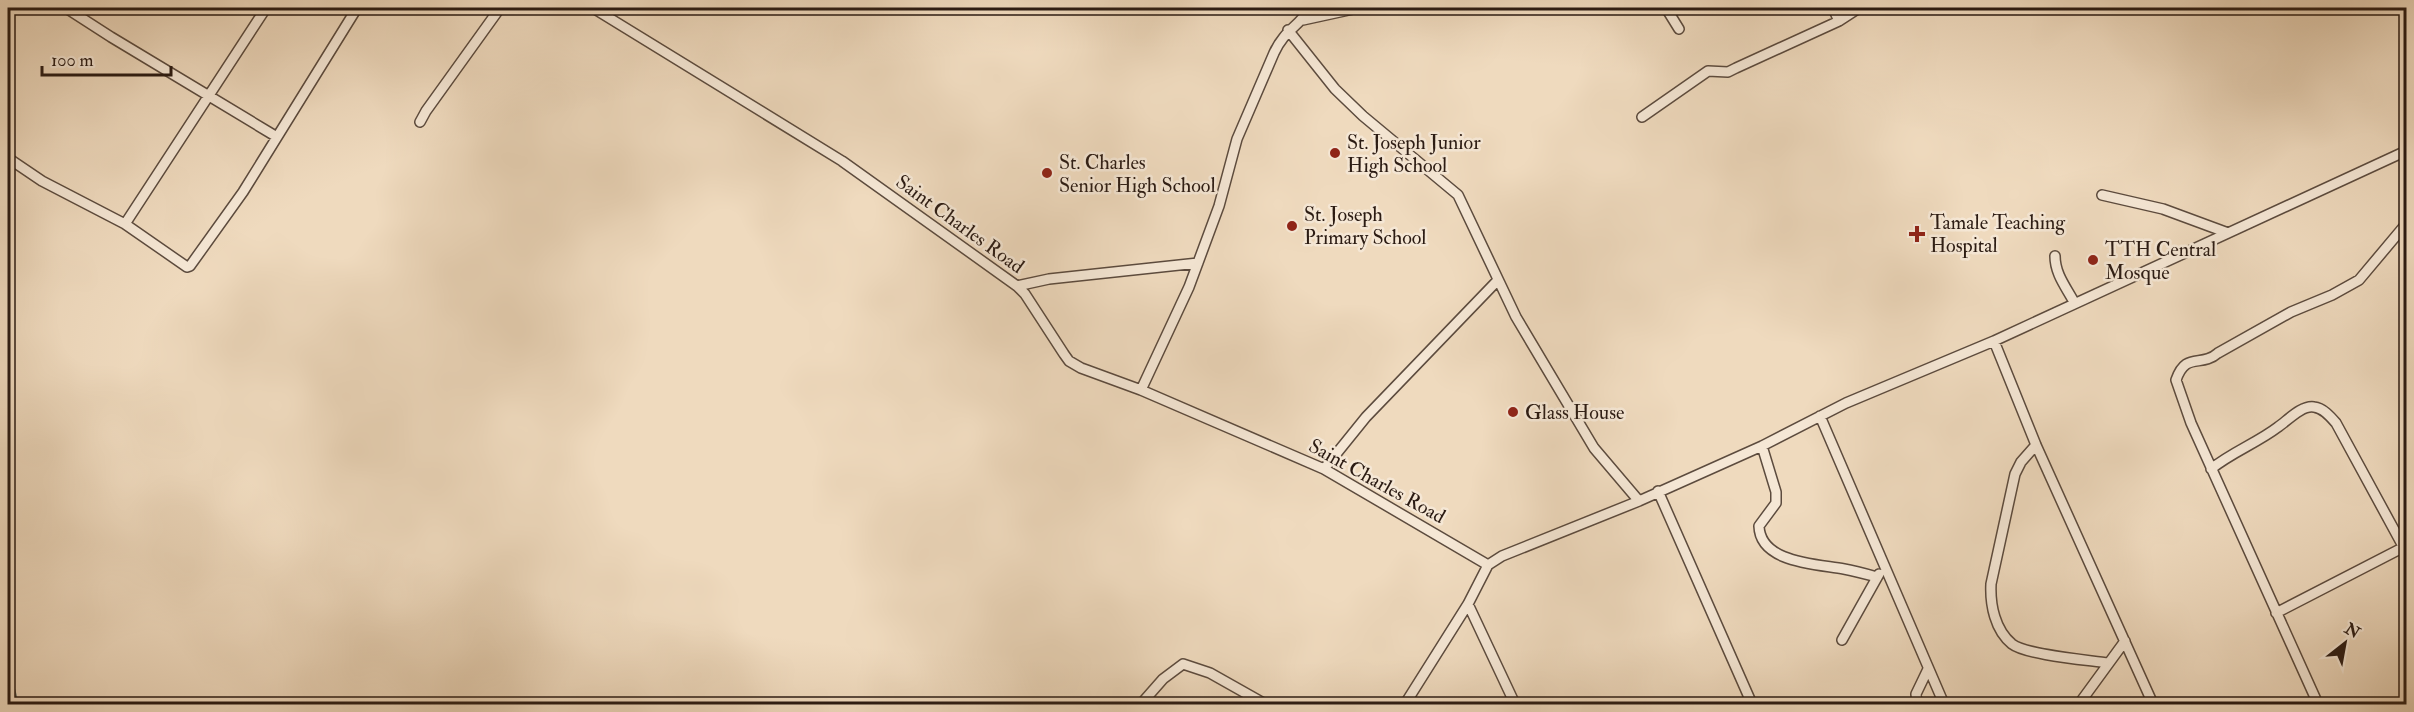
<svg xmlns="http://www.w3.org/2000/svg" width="2414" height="712" font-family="'IM FELL Double Pica',serif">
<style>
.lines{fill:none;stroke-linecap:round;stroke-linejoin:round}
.stream{stroke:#6e7b72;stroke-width:2}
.street-casing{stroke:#5c4b3e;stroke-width:12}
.street{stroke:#f5e7d5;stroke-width:9}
.poi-dot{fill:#8f2418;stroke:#f5e7d5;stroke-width:2}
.labels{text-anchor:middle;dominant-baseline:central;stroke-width:5;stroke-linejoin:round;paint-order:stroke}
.poi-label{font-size:20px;fill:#2b1b13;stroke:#f5e7d5;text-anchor:start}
.street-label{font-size:20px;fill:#2b1b13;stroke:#f5e7d5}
</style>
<rect width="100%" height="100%" fill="#efdabe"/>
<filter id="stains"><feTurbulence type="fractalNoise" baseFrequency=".00333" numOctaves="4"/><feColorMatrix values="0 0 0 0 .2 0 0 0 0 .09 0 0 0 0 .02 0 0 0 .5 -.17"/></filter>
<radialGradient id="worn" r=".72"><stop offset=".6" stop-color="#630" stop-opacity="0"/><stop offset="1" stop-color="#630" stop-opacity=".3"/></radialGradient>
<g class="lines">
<!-- stream -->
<path class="stream" d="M8,169L12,172L8,187
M8,665L18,704"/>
<defs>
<path id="street" d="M66,8L111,37L277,137
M593,8L842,161L1017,286L1025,294L1064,354L1069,361L1081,368L1141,390L1324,469L1488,565
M1666,8L1679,29
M1833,8L1839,21
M1303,20L1358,8
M1288,30L1335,89L1363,116L1458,195L1516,317L1594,448L1639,501
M1642,117L1708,71L1728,72L1736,68L1839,21L1859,8
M420,122L426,111L500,8
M8,158L42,181L125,224L187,267L190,266L243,192L357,8
M2102,195L2163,209L2228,233
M125,224L266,8
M2055,256C2055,274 2066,287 2074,302
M1017,286L1049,279L1198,263
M1994,341L2036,445L2153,704
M1141,390L1189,287L1219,206L1237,139L1274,53C1285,29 1299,27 1310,8
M1820,416L1944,704
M2036,445L2021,462L2015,474L1991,584C1990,605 1995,630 2012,644C2026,655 2088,660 2108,663
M1762,446L1776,492V503L1759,526C1760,563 1817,564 1844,569C1855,571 1866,574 1877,577
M1324,469L1366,417L1498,280
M2211,469C2232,452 2257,443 2278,427C2288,420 2302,405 2314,407C2323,408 2330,416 2336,423L2404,548
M1658,491L1752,704
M1468,604L1515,704
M2276,613L2406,546
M1842,640L1879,574
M1100,703L1110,704
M1141,704L1163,679L1183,664L1210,673L1265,704
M1405,704L1468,604L1488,565L1502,556L1639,501L1762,446L1846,403L1994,341L2406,151
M1917,704L1916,694L1928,669
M2079,704L2125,641
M2318,704L2191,423L2176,380C2186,351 2201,368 2218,353L2291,312L2332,295L2359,280L2406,224"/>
</defs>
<!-- street casing -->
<use href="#street" class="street-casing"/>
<!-- street -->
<use href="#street" class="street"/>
</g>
<!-- markers -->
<g class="poi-dot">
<circle cx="1335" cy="153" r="6"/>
<circle cx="1047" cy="173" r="6"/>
<circle cx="1292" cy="226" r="6"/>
<path d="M1914 225h6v6h6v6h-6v6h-6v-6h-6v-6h6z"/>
<circle cx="2093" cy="260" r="6"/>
<circle cx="1513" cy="412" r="6"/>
</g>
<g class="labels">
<!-- poi labels -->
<g class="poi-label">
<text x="1347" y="142">St. Joseph Junior<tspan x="1347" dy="23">High School</tspan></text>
<text x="1059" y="162">St. Charles<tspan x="1059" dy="23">Senior High School</tspan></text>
<text x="1304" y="214">St. Joseph<tspan x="1304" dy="23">Primary School</tspan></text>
<text x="1930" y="222">Tamale Teaching<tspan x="1930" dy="23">Hospital</tspan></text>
<text x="2105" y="249">TTH Central<tspan x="2105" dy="23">Mosque</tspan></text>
<text x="1525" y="412">Glass House</text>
</g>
<!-- street labels -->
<g class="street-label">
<text transform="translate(960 224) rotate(36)">Saint Charles Road</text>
<text transform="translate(1377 481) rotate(29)">Saint Charles Road</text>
</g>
</g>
<!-- margin -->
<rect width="2414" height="712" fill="none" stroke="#efdabe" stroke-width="30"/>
<rect x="9" y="9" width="2396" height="694" fill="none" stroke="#2b1b13" stroke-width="3"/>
<rect x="15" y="15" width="2384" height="682" fill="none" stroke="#2b1b13" stroke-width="1.5"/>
<!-- north arrow -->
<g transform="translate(2345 643) rotate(31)" stroke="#f5e7d5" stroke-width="4.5" paint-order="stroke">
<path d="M0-4.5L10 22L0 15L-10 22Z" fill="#2b1b13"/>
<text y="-9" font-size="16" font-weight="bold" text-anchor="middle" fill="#2b1b13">N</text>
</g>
<!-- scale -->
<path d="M42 66v9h129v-9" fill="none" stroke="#2b1b13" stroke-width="3"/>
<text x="51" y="66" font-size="18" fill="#2b1b13" stroke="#f5e7d5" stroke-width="4.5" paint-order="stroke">100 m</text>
<rect width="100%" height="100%" filter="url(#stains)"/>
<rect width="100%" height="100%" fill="url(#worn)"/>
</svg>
